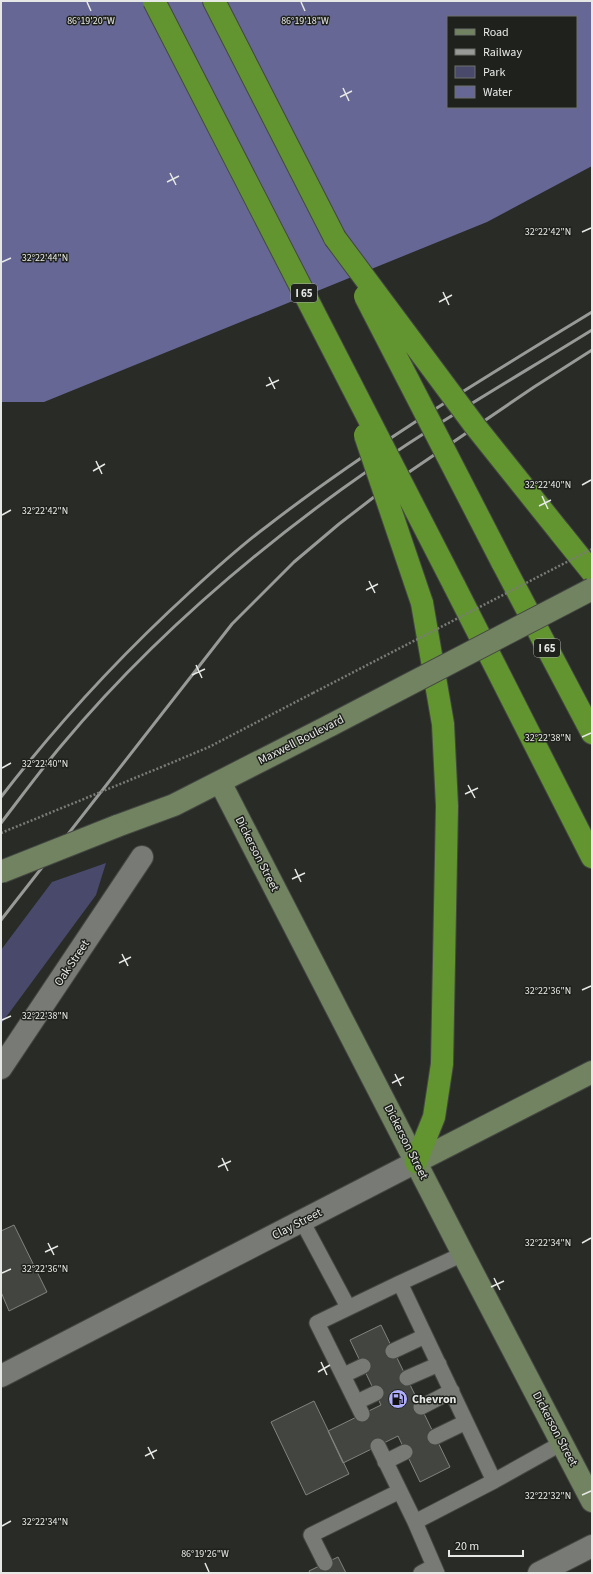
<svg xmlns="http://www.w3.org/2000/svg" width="593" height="1574" font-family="'Source Sans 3',sans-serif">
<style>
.green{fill:#49496c}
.water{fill:#666794;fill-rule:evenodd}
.building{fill:#424540;stroke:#81847e}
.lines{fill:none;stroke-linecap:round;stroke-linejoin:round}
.service-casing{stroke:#444742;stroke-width:17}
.minor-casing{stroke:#444742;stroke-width:24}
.secondary-casing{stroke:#444742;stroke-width:24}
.motorway-casing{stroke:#444742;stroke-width:24}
.path{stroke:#797b77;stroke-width:2.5;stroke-dasharray:2 2;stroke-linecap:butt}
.service{stroke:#787b75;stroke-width:15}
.minor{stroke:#787b75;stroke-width:22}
.secondary{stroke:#718360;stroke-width:22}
.motorway{stroke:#62952f;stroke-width:22}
.rail{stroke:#979a96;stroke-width:3}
.secondary-bridge-casing{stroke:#444742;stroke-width:24;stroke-linecap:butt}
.motorway-bridge-casing{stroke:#444742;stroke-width:24;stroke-linecap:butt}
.path-bridge{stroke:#797b77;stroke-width:2.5;stroke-dasharray:2 2;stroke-linecap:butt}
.secondary-bridge{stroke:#718360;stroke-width:22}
.motorway-bridge{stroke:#62952f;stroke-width:22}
.ticks{fill:none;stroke:#e6e8e5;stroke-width:1.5}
.labels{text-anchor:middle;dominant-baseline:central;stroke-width:3;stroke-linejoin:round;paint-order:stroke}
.shield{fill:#1e211c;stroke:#aaaca9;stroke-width:1}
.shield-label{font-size:11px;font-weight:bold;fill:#e6e8e5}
.street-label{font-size:12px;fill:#e6e8e5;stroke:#1e211c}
.poi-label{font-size:12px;font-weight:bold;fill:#e6e8e5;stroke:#1e211c;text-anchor:start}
.ticks-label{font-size:10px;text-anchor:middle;fill:#e6e8e5;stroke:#1e211c;stroke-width:3;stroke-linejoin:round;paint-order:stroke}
</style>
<rect width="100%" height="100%" fill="#282b26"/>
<!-- green -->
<path class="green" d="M106,863L96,895L1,1024V950L52,882Z"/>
<!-- water -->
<path class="water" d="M1,1H592V166L487,222L44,402H1ZM448,17H576V107H448Z"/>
<!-- building -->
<path class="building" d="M14,1225L47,1292L9,1311L1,1292V1231Z
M381,1325L450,1467L420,1482L398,1436L343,1463L328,1431L381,1405L350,1340Z
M314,1401L349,1474L306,1495L271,1422Z
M338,1557L346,1573H310L309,1571Z"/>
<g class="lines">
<defs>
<path id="service" d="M302,1221L348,1307
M400,1283L463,1254
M393,1351L425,1336
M344,1375L363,1366
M407,1378L439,1364
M357,1402L376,1393
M421,1407L452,1391
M362,1414L317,1323L400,1283L494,1481L562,1443
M435,1437L466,1422
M378,1446L415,1522L437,1573
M385,1462L405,1452
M415,1522L494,1481
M325,1563L311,1535L400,1491
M421,1573L434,1566"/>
<path id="minor" d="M1,1068L142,857
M1,1376L416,1162
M539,1573L592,1546"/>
<path id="secondary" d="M220,782L463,1254L592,1501
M117,826L174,805L331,725
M416,1162L592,1072"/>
<path id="motorway" d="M214,1L335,238
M559,531L592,572
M502,562L592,733
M454,585L592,857
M416,1162L434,1117L442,1064L447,806L443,724L422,603"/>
</defs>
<!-- service casing -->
<use href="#service" class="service-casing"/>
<!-- minor casing -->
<use href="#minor" class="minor-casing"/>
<!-- secondary casing -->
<use href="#secondary" class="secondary-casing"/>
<!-- motorway casing -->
<use href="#motorway" class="motorway-casing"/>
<!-- path -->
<path class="path" d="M164,766L209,747L313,693"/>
<!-- service -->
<use href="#service" class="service"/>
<!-- minor -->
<use href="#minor" class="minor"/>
<!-- secondary -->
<use href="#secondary" class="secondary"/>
<!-- motorway -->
<use href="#motorway" class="motorway"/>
<!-- rail -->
<path class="rail" d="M1,797C58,723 121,655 190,592C214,570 239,547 266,527C369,447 481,380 592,312
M1,823C21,797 40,771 61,746C142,649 240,563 342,489C422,431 508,382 592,330
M1,920L232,624L294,562L339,524L387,487L534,387L592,350"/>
<defs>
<path id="secondary-bridge" d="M331,725L592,589
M1,872L117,826"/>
<path id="motorway-bridge" d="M154,1L454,585
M335,238L475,426L559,531
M365,296L502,562
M365,435L422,603"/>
</defs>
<!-- secondary-bridge casing -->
<use href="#secondary-bridge" class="secondary-bridge-casing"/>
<!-- motorway-bridge casing -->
<use href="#motorway-bridge" class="motorway-bridge-casing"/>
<!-- path-bridge -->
<path class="path-bridge" d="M313,693L592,549
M1,833L164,766"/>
<!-- secondary-bridge -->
<use href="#secondary-bridge" class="secondary-bridge"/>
<!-- motorway-bridge -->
<use href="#motorway-bridge" class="motorway-bridge"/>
</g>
<!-- ticks -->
<path class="ticks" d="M87,2L91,11M301,2L305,11M343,88L349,101M340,97L352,91M170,173L176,185M167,182L179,176M582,232L591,228M2,262L11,258M443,292L449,305M439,302L452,295M269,377L275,389M266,386L279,380M96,461L102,474M93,471L105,464M582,485L591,480M542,496L548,509M539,506L551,500M2,515L11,510M369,581L375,593M366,590L378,584M196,665L202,678M192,675L205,669M582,737L591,733M2,768L11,763M468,785L475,798M465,794L478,788M295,869L301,882M292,879L305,873M122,954L128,966M119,963L131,957M582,990L591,986M2,1020L11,1016M395,1074L401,1086M392,1083L404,1077M222,1158L228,1171M218,1167L231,1161M48,1243L54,1255M582,1243L591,1238M45,1252L58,1246M2,1273L11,1269M494,1278L500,1290M491,1287L504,1281M321,1362L327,1375M318,1372L330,1365M148,1447L154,1459M145,1456L157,1450M582,1495L591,1491M2,1526L11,1521M205,1563L209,1572"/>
<!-- icons -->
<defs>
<symbol id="fuel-disc" viewBox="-11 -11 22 22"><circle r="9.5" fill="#aeaefb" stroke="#1e211c"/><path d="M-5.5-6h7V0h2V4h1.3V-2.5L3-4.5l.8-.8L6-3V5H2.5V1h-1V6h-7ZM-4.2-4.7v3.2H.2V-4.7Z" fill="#111"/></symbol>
</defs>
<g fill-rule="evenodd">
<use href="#fuel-disc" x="387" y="1388" width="22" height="22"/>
</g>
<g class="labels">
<!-- shield labels -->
<g class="shield">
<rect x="291" y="284" width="26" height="18" rx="3"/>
<rect x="534" y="639" width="26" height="18" rx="3"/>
</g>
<g class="shield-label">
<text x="304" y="293">I 65</text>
<text x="547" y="648">I 65</text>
</g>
<!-- street labels -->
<g class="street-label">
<text transform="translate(301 740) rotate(-27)">Maxwell Boulevard</text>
<text transform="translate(257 854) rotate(63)">Dickerson Street</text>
<text transform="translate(72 963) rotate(-56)">Oak Street</text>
<text transform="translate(406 1142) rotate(63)">Dickerson Street</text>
<text transform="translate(297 1224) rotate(-27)">Clay Street</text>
<text transform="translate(555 1429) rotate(62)">Dickerson Street</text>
</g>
<!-- poi labels -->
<g class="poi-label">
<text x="412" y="1399">Chevron</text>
</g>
</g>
<g class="ticks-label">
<text x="91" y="24">86°19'20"W</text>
<text x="305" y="24">86°19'18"W</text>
<text x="548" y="235">32°22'42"N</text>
<text x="45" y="261">32°22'44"N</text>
<text x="548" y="488">32°22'40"N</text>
<text x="45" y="514">32°22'42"N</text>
<text x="548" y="741">32°22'38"N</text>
<text x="45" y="767">32°22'40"N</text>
<text x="548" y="994">32°22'36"N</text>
<text x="45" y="1019">32°22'38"N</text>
<text x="548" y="1246">32°22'34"N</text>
<text x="45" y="1272">32°22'36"N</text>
<text x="548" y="1499">32°22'32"N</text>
<text x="45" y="1525">32°22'34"N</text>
<text x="205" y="1557">86°19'26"W</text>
</g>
<!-- border -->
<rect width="593" height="1574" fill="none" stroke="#e6e8e5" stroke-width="4"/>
<!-- legend -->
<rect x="447" y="16" width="130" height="92" fill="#1e211c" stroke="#6e716c"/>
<rect x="455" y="29" width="20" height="6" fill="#718360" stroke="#6e716c"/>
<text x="483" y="36" font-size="12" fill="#e6e8e5">Road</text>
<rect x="455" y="49" width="20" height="6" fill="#979a96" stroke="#6e716c"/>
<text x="483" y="56" font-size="12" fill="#e6e8e5">Railway</text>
<rect x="455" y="66" width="20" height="12" fill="#49496c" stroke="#6e716c"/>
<text x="483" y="76" font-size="12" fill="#e6e8e5">Park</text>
<rect x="455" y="86" width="20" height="12" fill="#666794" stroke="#6e716c"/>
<text x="483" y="96" font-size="12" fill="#e6e8e5">Water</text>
<!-- scale -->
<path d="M449 1550v6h74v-6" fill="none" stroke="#e6e8e5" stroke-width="2"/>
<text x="455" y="1550" font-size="12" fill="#e6e8e5" stroke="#1e211c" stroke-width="3" paint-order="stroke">20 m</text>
</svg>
